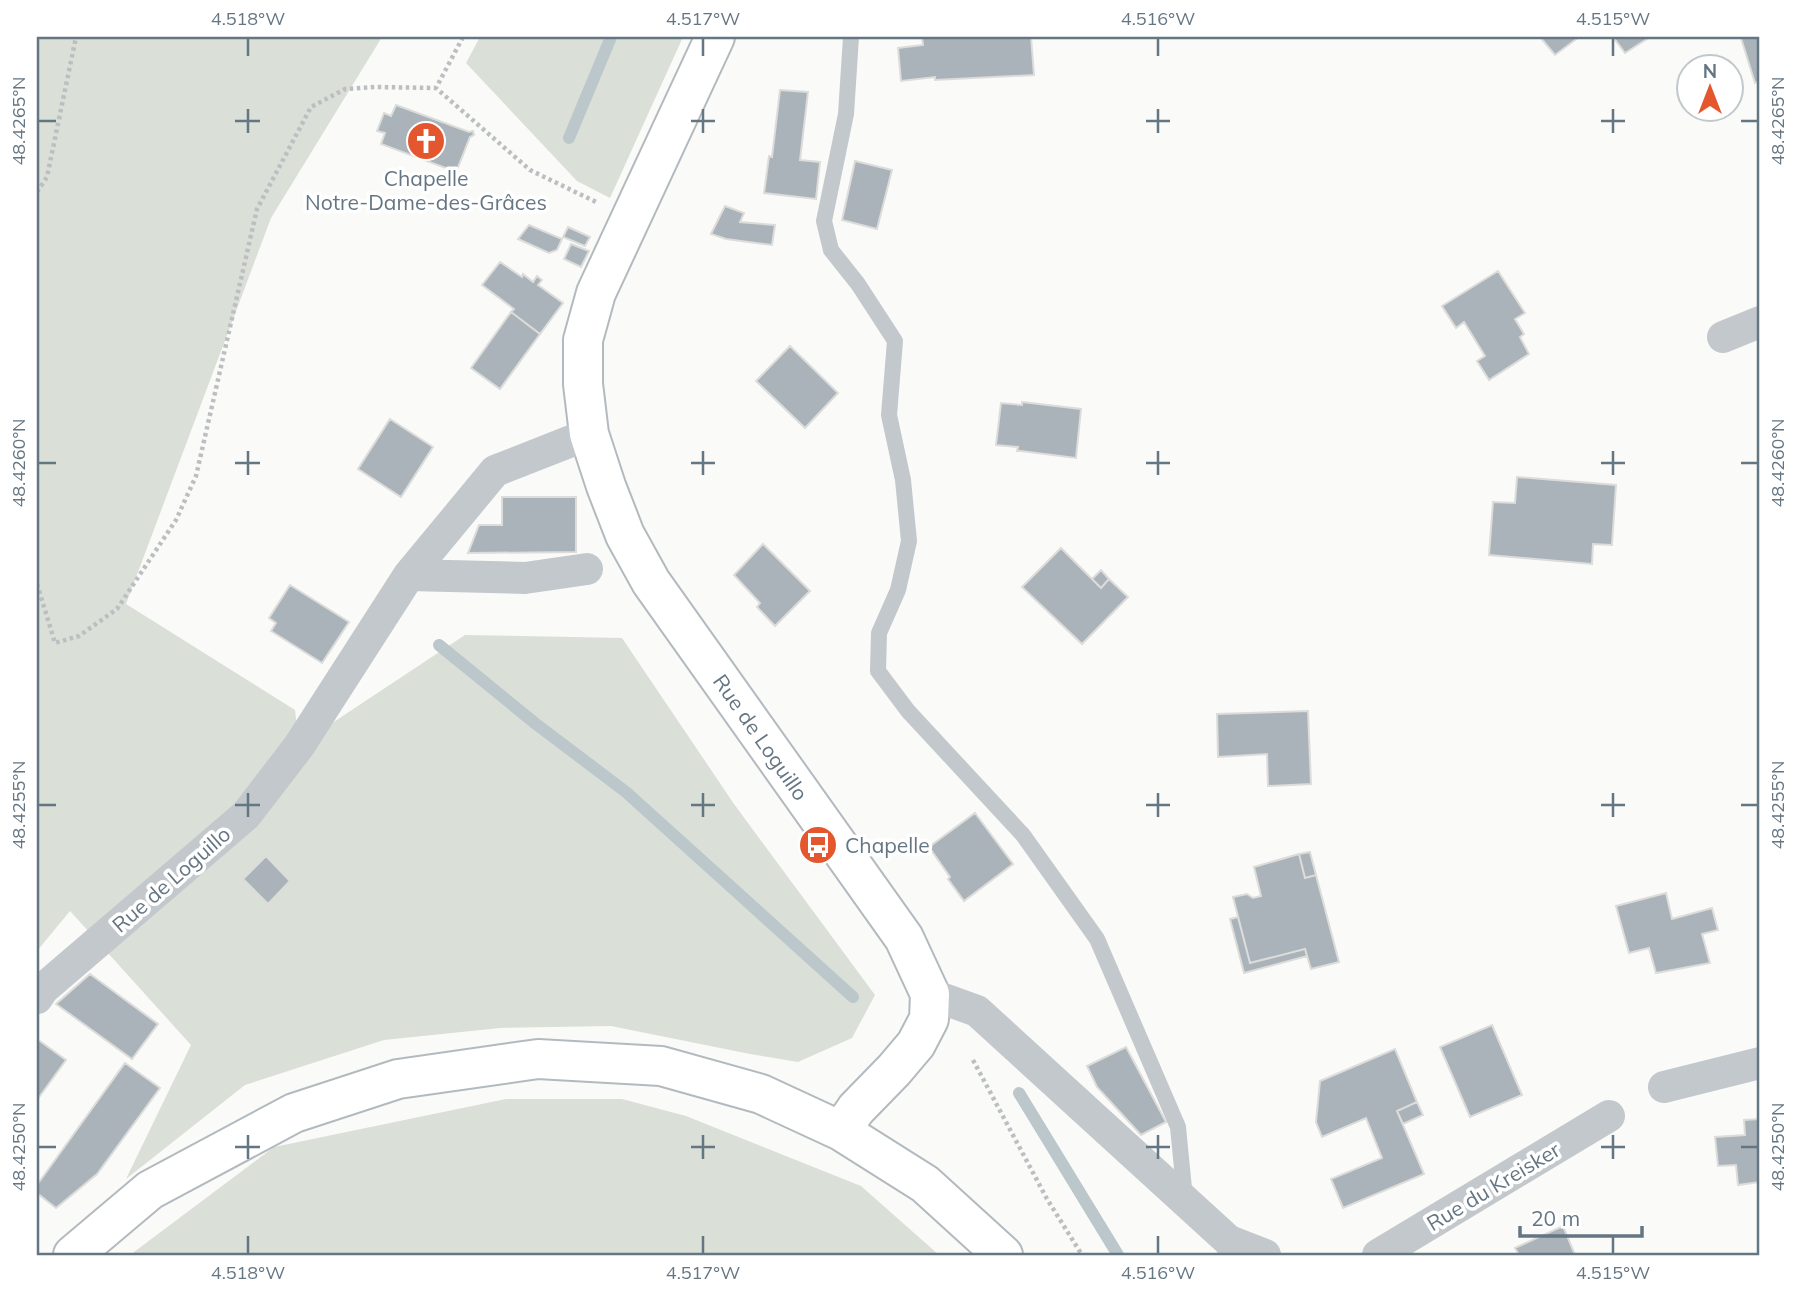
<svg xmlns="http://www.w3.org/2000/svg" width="1797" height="1292" font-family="Mulish,sans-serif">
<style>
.green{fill:#dadfd7}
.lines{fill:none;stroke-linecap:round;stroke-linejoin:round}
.stream{stroke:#bbc7cb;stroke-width:12}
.building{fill:#aab3b9;stroke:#dcdcda;stroke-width:2}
.secondary-casing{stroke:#b3babf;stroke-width:42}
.path{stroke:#bbbfc2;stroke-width:4.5;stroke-dasharray:3.5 3.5;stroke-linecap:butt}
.lane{stroke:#c3c8cc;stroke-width:16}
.street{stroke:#c3c8cc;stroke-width:32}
.secondary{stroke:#fff;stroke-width:38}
.ticks{fill:none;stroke:#657683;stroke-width:2.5}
.labels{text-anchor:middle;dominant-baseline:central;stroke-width:7;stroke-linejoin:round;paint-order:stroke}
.poi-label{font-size:21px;fill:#657683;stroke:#fff}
.street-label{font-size:21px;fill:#657683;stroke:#fff}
.neatline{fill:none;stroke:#657683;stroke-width:2.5}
.ticks-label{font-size:18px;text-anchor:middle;fill:#657683}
</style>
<rect width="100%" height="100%" fill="#fafaf8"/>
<!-- green -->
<path class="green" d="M37,37H382L271,218L126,604L295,710L299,745L465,635L622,638L734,804L875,995L852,1038L798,1062L750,1054L611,1026L500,1028L384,1040L245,1085L126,1179L191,1045L70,911L37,951Z
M480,37H683L610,198L577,181L466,63Z
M506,1099H622L686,1116L861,1186L939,1255H130L274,1147Z"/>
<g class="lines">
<!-- stream -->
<path class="stream" d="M569,138L611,37
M439,645L536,724L626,792L853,997
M1019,1093L1118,1255"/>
</g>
<!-- building -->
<path class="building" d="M961,37H1031L1034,75L935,80V77L901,81L898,48L923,45L922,38Z
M1540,37H1579L1555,55Z
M1615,37H1650L1625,53L1614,38Z
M1746,37H1760V81L1755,83L1741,38Z
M780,90L808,92L800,160L820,162L816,199L764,193L769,156L772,157Z
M396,105L469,132L473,131L474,135L470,137L457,170L459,173L456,174L454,171L381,144L385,133L377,131L384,113L391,116Z
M855,161L892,170L877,229L842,220Z
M725,206L744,213L740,222L775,225L772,245L726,239L711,234Z
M529,225L562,239L557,250L549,253L518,239Z
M568,227L590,237L585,246L563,237Z
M571,244L589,251L581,267L564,259Z
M500,262L522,277L523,274L533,282L537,276L542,280L538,285L563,303L540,334L511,312L514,309L482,285Z
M1498,271L1525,313L1515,319L1524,334L1520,337L1529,354L1489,380L1477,361L1485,356L1464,322L1456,328L1442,306Z
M511,312L540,334L500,389L471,368Z
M790,346L838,393L805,428L756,381Z
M1022,402L1081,409L1076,458L1021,451H1017L1018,447L996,445L1001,403L1022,405Z
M390,419L433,447L401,497L358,469Z
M1517,477L1616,485L1612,545L1593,544L1592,564L1489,555L1493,502L1515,503Z
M502,497H576V552L468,553L479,525H502Z
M763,544L810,591L775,626L757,607L760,603L734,575Z
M1061,548L1101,588L1109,579L1128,597L1082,644L1022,587Z
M1101,570L1109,579L1101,588L1092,579Z
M290,585L349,622L322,663L271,631L276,623L269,618Z
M1308,711L1311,784L1268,786L1267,754L1218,757L1217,714Z
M975,813L1013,864L964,901L948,879L950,877L929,847Z
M1310,852L1316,875L1305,878L1299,854Z
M1299,854L1305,878L1316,875L1339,962L1311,969L1305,949L1250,963L1233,897L1247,894L1253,898L1261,896L1254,867Z
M266,856L290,881L268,904L243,879Z
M1666,893L1672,919L1712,908L1718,930L1702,934L1710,963L1656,973L1649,948L1629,953L1616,906Z
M1238,917L1250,963L1305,949L1307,956L1244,973L1230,919Z
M90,974L158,1024L132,1059L56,1004Z
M1492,1025L1522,1095L1470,1117L1440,1047Z
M37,1039L66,1060L37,1100Z
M1126,1047L1166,1122L1141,1135L1097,1087L1087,1066Z
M1395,1049L1417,1102L1397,1111L1424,1174L1343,1208L1331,1179L1382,1158L1366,1118L1322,1137L1316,1122L1320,1081Z
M125,1063L160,1088L97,1174L56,1208L37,1193V1185Z
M1417,1102L1423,1115L1403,1124L1397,1111Z
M1760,1119V1182L1738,1185L1736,1165L1718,1166L1715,1137L1745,1135L1744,1120Z
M1563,1226L1575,1255H1519L1515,1248Z"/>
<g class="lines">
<defs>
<path id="secondary" d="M715,37L596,293L583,340V384L589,434L606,486L625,535L651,582L904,938L930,994L929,1019L916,1044L894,1070L856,1109L841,1131
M73,1255L150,1190L294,1113L398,1079L538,1059L661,1066L761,1094L841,1131L925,1184L1003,1255"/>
</defs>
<!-- secondary casing -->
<use href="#secondary" class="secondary-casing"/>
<!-- path -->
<path class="path" d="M463,37L436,88L530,170L596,202
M37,192L47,177L76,37
M37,584L55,643L79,636L117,609L176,520L196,476L257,209L311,107L345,89L376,87L436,88
M973,1060L1047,1199L1082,1255"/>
<!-- lane -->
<path class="lane" d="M851,37L846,114L824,221L831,250L858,284L895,341L889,415L903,480L909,541L898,590L879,633L878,671L908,711L1023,835L1097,939L1178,1127L1185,1199"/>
<!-- street -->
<path class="street" d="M1723,337L1760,322
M409,575L525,578L587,569
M930,994L977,1011L1229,1241L1238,1255
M37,998L43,989L246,815L299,746L409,575L495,471L589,434
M1664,1087L1760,1063
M1229,1241L1265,1255
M1378,1255L1609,1116"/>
<!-- secondary -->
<use href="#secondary" class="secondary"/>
</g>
<!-- ticks -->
<path class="ticks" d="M248,38V56M703,38V56M1158,38V56M1613,38V56M248,109V133M703,109V133M1158,109V133M1613,109V133M38,121H56M235,121H260M691,121H715M1146,121H1170M1601,121H1625M1741,121H1758M248,451V475M703,451V475M1158,451V475M1613,451V475M38,463H56M235,463H260M691,463H715M1146,463H1170M1601,463H1625M1741,463H1758M248,793V817M703,793V817M1158,793V817M1613,793V817M38,805H56M235,805H260M691,805H715M1146,805H1170M1601,805H1625M1741,805H1758M248,1135V1159M703,1135V1159M1158,1135V1159M1613,1135V1159M38,1147H56M235,1147H260M691,1147H715M1146,1147H1170M1601,1147H1625M1741,1147H1758M248,1236V1254M703,1236V1254M1158,1236V1254M1613,1236V1254"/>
<!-- icons -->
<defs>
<symbol id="church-disc" viewBox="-11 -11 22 22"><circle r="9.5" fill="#e4572e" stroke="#fff"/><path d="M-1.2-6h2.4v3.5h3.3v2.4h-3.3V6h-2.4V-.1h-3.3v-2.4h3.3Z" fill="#fff"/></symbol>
<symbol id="bus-disc" viewBox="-11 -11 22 22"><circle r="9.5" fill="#e4572e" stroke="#fff"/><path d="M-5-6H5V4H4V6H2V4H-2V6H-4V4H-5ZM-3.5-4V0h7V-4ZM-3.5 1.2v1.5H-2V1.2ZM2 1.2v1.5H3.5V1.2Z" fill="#fff"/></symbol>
</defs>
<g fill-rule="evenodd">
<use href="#church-disc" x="404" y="119" width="44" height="44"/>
<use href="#bus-disc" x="796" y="823" width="44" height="44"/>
</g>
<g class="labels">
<!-- poi labels -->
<g class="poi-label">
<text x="426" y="178">Chapelle<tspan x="426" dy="24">Notre-Dame-des-Grâces</tspan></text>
<text x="845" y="845" text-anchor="start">Chapelle</text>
</g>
<!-- street labels -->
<g class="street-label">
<text transform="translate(761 737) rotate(55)">Rue de Loguillo</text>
<text transform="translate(171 879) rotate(-41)">Rue de Loguillo</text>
<text transform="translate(1493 1186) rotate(-31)">Rue du Kreisker</text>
</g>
</g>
<!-- border -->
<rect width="1797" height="1292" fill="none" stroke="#ffffff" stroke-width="77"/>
<!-- north arrow -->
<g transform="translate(1710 88)"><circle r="33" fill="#ffffff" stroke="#c1c8cd" stroke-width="2"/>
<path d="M0-5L12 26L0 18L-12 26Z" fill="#e4572e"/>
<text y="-10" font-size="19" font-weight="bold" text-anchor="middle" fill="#657683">N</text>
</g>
<!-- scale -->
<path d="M1520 1226v10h122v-10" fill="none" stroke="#657683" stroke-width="3.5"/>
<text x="1531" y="1226" font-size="21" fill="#657683" stroke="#ffffff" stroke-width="5" paint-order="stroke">20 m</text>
<rect x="38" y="38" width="1720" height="1216" class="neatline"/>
<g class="ticks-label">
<text x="248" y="25">4.518°W</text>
<text x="703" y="25">4.517°W</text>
<text x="1158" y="25">4.516°W</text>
<text x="1613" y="25">4.515°W</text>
<text transform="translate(19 121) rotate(-90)" y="6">48.4265°N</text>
<text transform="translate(1778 121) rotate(-90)" y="6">48.4265°N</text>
<text transform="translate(19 463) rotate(-90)" y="6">48.4260°N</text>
<text transform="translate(1778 463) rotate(-90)" y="6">48.4260°N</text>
<text transform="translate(19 805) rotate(-90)" y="6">48.4255°N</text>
<text transform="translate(1778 805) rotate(-90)" y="6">48.4255°N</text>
<text transform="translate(19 1147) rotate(-90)" y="6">48.4250°N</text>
<text transform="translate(1778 1147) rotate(-90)" y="6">48.4250°N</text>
<text x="248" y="1279">4.518°W</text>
<text x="703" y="1279">4.517°W</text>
<text x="1158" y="1279">4.516°W</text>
<text x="1613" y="1279">4.515°W</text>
</g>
</svg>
